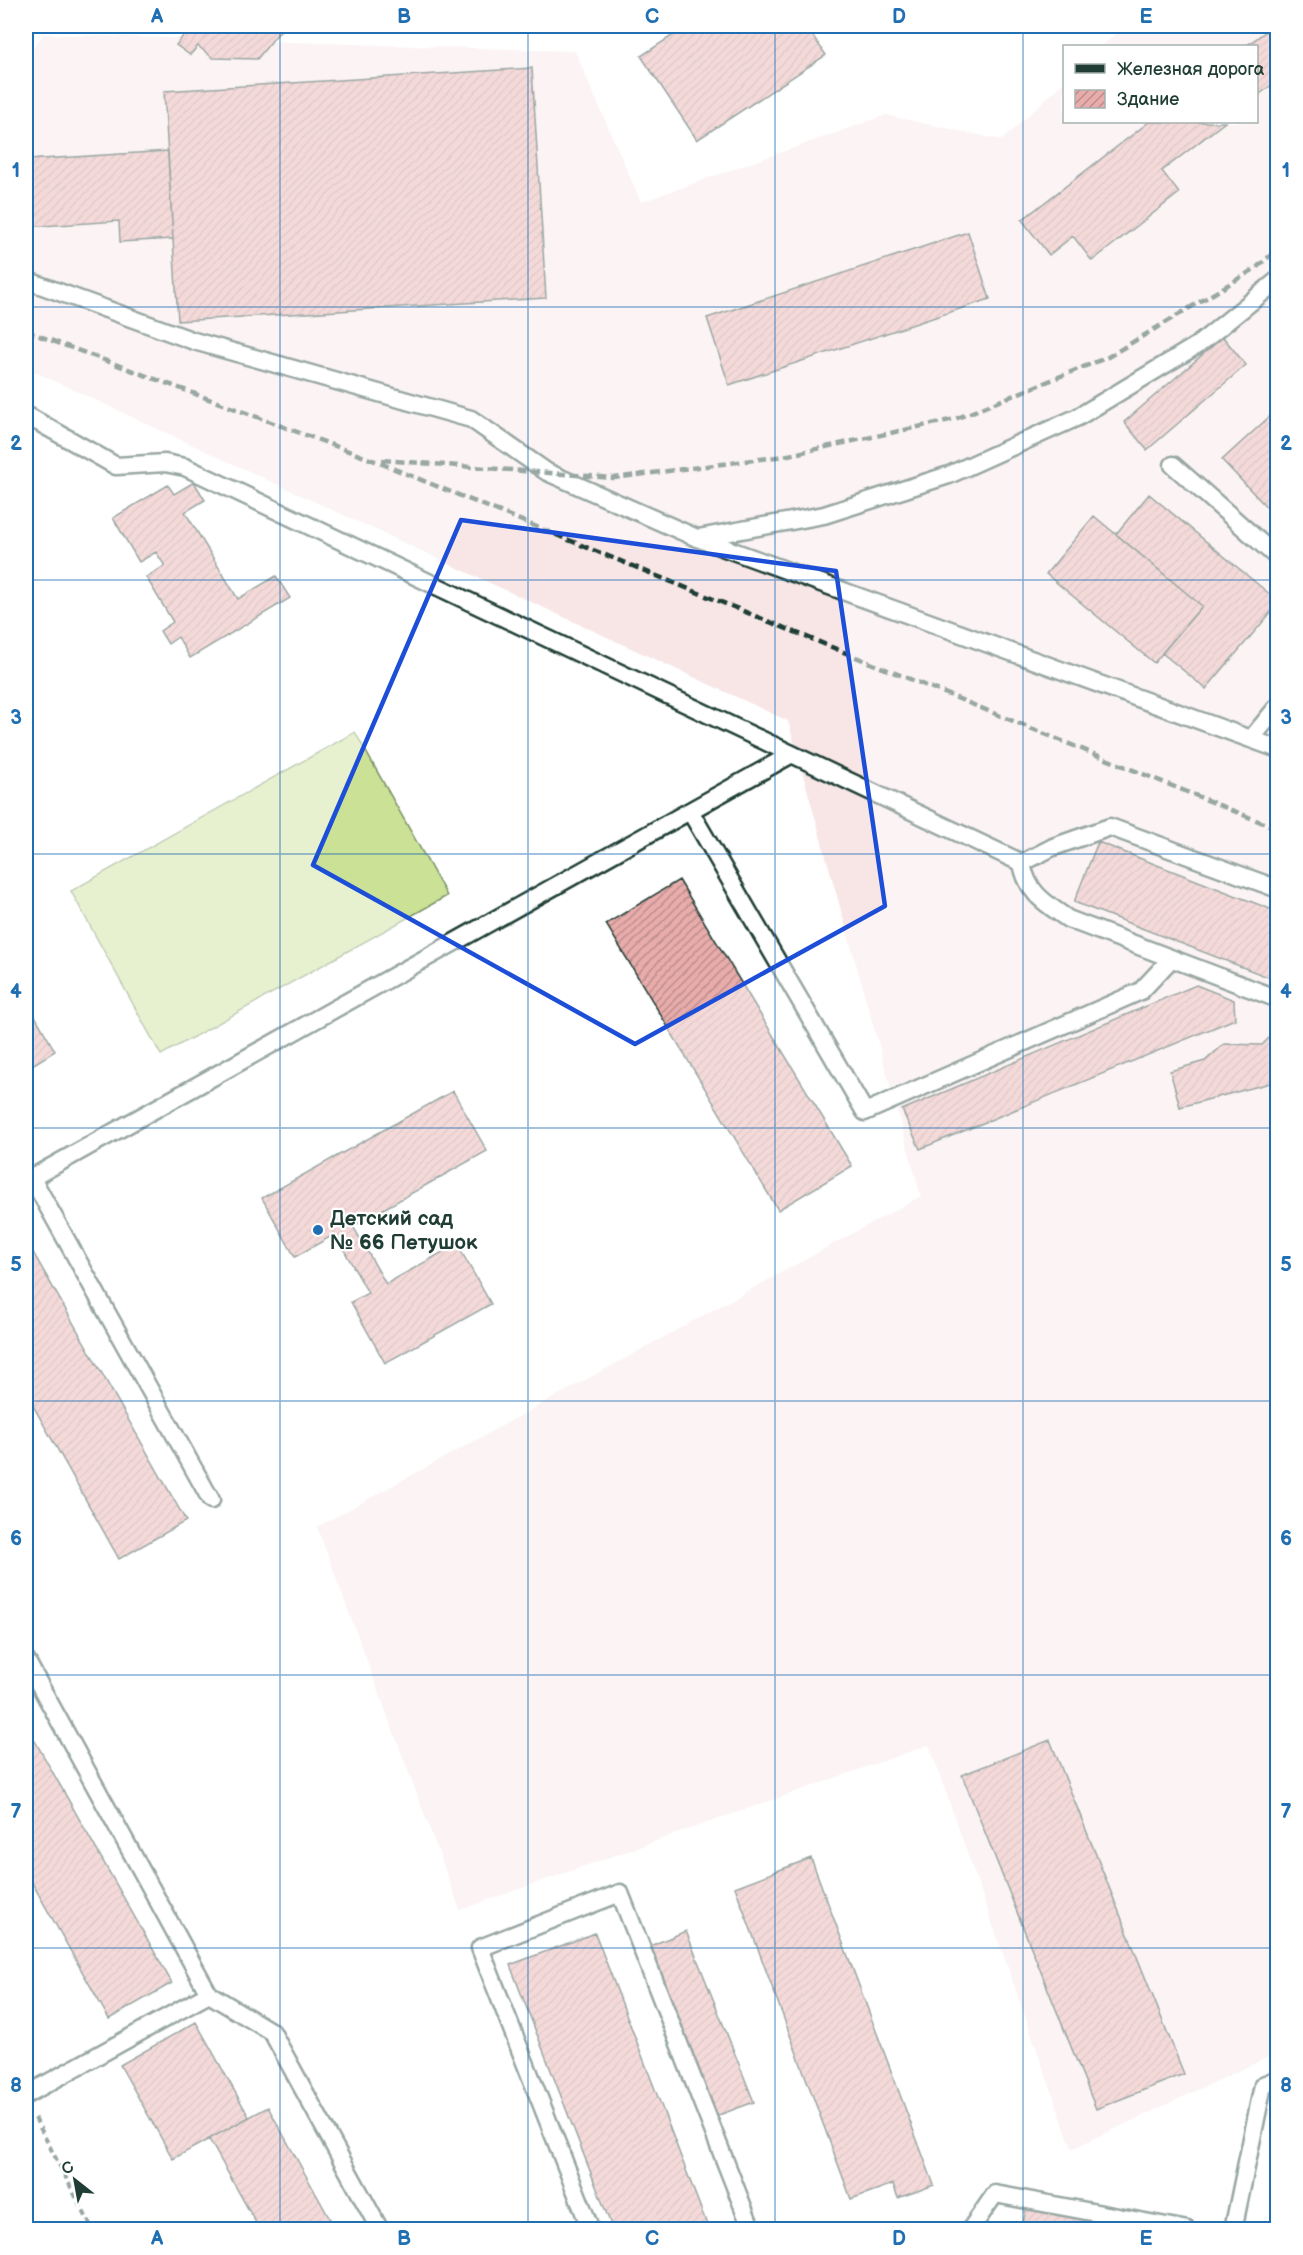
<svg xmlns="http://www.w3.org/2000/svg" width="1303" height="2255" font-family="'Balsamiq Sans',sans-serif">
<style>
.built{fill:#f8e6e6}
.pitch{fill:#cbe196;stroke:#758f65;stroke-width:1.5}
.building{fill:url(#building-hatch);stroke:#1f3d34;stroke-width:1.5}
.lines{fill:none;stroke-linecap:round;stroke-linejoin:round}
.lane-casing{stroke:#1f3d34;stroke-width:21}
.path{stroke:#1f3d34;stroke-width:4;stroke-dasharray:6 4.5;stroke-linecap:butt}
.lane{stroke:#fff;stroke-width:16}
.rail{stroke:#1f3d34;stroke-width:4.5;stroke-dasharray:9 4.5;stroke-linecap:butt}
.marked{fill:none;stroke:#1d4ed8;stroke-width:4.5;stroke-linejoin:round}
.grid{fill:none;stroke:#1f6fb2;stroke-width:1.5;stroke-opacity:0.55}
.poi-dot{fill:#1f6fb2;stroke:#fff;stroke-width:2}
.labels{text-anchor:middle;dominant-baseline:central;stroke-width:4.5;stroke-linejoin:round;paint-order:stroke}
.poi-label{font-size:21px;font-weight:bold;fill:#1f3d34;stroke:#fff;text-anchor:start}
.neatline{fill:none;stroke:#1f6fb2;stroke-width:2}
.grid-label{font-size:20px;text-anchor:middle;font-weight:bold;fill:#1f6fb2}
</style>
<defs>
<pattern id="building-hatch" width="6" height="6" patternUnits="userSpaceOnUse" patternTransform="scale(1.5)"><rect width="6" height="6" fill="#e8acab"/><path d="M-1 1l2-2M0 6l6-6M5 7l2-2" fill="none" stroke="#bb8d8c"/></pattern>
</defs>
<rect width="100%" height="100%" fill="#fff"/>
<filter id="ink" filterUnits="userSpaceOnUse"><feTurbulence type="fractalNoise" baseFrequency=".0167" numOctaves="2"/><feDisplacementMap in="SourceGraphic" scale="12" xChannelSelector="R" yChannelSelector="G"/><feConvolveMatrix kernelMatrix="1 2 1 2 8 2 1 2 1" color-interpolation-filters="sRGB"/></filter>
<g filter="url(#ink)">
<!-- built -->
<path class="built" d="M1124,26H1277V2053L1072,2149L929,1745L460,1910L317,1527L921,1196L788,721L26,368V59L43,34L575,51L641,202L886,115L1002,140L1064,82V122H1256V46H1102Z"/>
<!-- pitch -->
<path class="pitch" d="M355,732L447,896L161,1055L71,891Z"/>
<!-- building -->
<path class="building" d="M191,26H284L257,59L213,58L198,46L190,55L176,45Z
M687,26H806L826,55L697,140L641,56Z
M1273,26H1278V80L1256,97V46H1246Z
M532,68L546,298L178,321L164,91Z
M1149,122H1225L1162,171L1179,193L1092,261L1073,236L1049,255L1022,220Z
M168,151L173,239L120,242L119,221L26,227V160Z
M968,232L990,299L729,385L707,318Z
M1223,337L1246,365L1147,450L1124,422Z
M1278,409V516L1276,517L1222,460Z
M194,482L205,500L185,512L238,599L276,576L290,598L190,658L178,637L168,644L160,631L173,622L146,577L165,566L156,552L139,562L113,518L168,485L174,494Z
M1149,494L1278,601V604L1206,689L1162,653L1202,606L1116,534Z
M1094,516L1202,606L1154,663L1046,574Z
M1098,842L1278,912V981L1074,902Z
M679,880L852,1166L778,1210L606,924Z
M1196,985L1234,1000L1235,1019L920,1149L902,1110Z
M26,1000L55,1051L26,1069Z
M1278,1029V1081L1180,1107L1170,1071L1205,1061L1224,1044L1262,1045Z
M453,1091L487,1151L353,1226L386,1284L457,1244L491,1304L385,1363L351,1302L368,1293L335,1234L295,1257L262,1198Z
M26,1240L186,1521L119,1559L26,1393Z
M26,1725L172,1983L109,2019L26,1872Z
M1050,1740L1184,2074L1096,2109L962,1775Z
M811,1858L934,2185L898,2198L893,2184L851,2199L735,1887Z
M686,1931L754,2102L716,2116L650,1946Z
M595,1933L709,2230H613L510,1965Z
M196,2022L249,2117L173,2159L120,2065Z
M268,2107L336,2230H260L209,2139Z
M1278,2194V2230H1269Z
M1026,2208L1108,2224L1107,2230H1022Z"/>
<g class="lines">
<defs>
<path id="lane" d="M26,280L194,341L471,419L547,472L697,538L1278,749
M26,415L116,466L165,463L185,467L1022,863C1027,893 1045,903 1068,919L1278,999
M1173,465L1278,558
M698,538L824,515L949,475L1078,417L1199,344L1278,280
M1251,739L1278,706
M690,811L865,1112L1141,991L1171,959
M1022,863L1053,847L1110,827L1278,889
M32,1178L211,1500
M26,1181L792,754
M26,1660L209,1994L272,2032L380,2230
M26,2095L209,1994
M591,2230L480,1948L620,1893L752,2230
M970,2230L995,2194L1188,2230
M1233,2230L1263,2085L1278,2079"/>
</defs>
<!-- lane casing -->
<use href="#lane" class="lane-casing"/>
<!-- path -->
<path class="path" d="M35,2118L93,2230"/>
<!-- lane -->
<use href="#lane" class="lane"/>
<!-- rail -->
<path class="rail" d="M26,331L370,459L1278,829
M382,460L614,478L784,456L955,419L1108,357L1256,268L1278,249"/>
</g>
</g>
<!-- marked area -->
<path d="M0 0H1303V2255H0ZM461,520L836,571L885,906L635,1044L313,865Z" fill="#fff" fill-opacity=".55" fill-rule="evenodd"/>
<path class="marked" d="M461,520L836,571L885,906L635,1044L313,865Z"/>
<!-- grid -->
<path class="grid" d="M280,26V2230M528,26V2230M775,26V2230M1023,26V2230M26,307H1278M26,580H1278M26,854H1278M26,1128H1278M26,1401H1278M26,1675H1278M26,1948H1278"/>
<!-- markers -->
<circle class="poi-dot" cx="318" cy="1230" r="6"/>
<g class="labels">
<!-- poi labels -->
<g class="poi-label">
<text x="330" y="1218">Детский сад<tspan x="330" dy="24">№ 66 Петушок</tspan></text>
</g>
</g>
<!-- margin -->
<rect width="1303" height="2255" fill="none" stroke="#fff" stroke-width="66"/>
<!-- legend -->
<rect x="1063" y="45" width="195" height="78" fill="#ffffff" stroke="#a5b1ae" stroke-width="1.5"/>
<rect x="1075" y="64" width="30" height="9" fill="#1f3d34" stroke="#a5b1ae" stroke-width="1.5"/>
<text x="1117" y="75" font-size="18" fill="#1f3d34">Железная дорога</text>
<rect x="1075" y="90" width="30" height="18" fill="url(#building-hatch)" stroke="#a5b1ae" stroke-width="1.5"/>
<text x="1117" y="105" font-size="18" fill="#1f3d34">Здание</text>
<!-- north arrow -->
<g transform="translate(75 2180) rotate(329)" stroke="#ffffff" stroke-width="4.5" paint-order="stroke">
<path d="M0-4.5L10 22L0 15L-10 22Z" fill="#1f3d34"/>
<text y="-9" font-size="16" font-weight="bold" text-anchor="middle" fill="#1f3d34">С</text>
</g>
<rect x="33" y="33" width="1237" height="2189" class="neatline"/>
<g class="grid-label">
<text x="157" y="23">A</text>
<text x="404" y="23">B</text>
<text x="652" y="23">C</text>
<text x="899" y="23">D</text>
<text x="1146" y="23">E</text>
<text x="16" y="177">1</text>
<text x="1286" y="177">1</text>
<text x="16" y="450">2</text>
<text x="1286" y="450">2</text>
<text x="16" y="724">3</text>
<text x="1286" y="724">3</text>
<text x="16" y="998">4</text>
<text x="1286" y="998">4</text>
<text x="16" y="1271">5</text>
<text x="1286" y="1271">5</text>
<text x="16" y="1545">6</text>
<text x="1286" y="1545">6</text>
<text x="16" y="1818">7</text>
<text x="1286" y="1818">7</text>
<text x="16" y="2092">8</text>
<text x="1286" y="2092">8</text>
<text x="157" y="2245">A</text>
<text x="404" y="2245">B</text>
<text x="652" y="2245">C</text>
<text x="899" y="2245">D</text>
<text x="1146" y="2245">E</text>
</g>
</svg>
